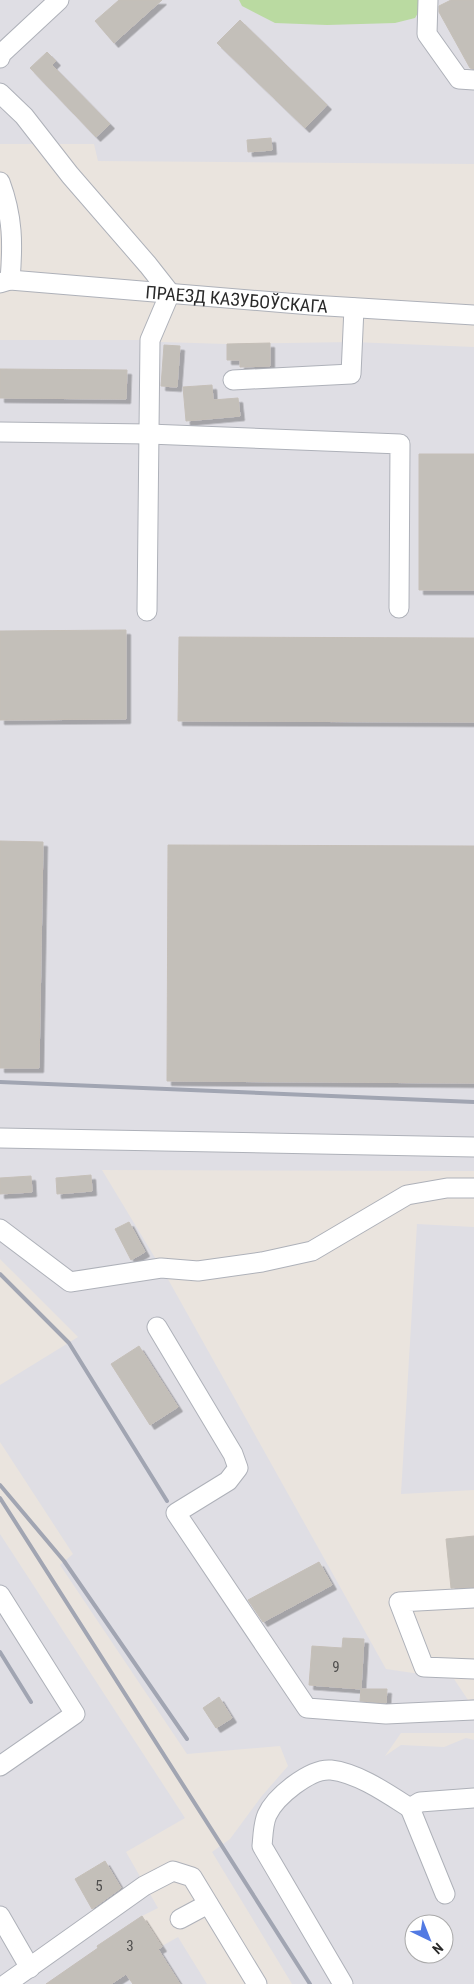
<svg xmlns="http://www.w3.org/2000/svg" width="474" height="1984" font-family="'Roboto Condensed',sans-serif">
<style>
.industrial{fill:#dfdee4;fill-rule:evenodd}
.green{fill:#badaa1}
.building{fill:#c3bfb9;stroke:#c5bfb8;filter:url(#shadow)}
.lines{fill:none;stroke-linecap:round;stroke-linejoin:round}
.minor-casing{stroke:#aeb1b9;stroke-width:21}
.minor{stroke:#fff;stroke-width:19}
.rail{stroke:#a1a5b2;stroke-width:4}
.labels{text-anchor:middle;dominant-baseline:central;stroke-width:4;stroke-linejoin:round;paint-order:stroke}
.number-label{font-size:15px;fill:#504f4e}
.street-label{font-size:18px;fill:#2a2a2a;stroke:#fff}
</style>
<defs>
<filter id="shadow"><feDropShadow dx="4.5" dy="4.5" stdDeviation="0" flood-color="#0004"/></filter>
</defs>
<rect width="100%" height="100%" fill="#eae4de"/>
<!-- industrial -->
<path class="industrial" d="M0,0H474V164L98,161L94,144H0Z
M0,340H150L160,342L227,344L353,342L474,347V1171L102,1170L169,1281L386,1669L454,1679L468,1700L474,1699V1733H401L385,1756L401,1745L444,1747L466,1738L474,1740V1984H292L212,1852L230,1839L261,1797L288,1766L280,1746L187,1754L60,1565L73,1554L0,1442V1385L78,1337L0,1259ZM414,1924H444V1954H414Z
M417,1224L474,1227V1490L401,1494Z
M0,1534L185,1818L126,1852L158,1908L142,1916L162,1946L178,1937L207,1984H0Z"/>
<!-- green -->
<path class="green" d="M239,0H420L421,8L415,18L395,23L327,25L275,23L242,6Z"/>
<!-- building -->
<path class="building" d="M119,0H162L114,43L95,21Z
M451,0H474V69L470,68L439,12V6Z
M240,20L327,105L305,128L217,43Z
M47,52L56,61L52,65L110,124L96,137L30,68Z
M271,138L272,150L248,152L247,140Z
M270,343V366L240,367V360H227V344Z
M164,345L180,346L177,387L161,386Z
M0,369L127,370L126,399L0,398Z
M212,385L213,400L238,398L240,416L186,421L183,387Z
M419,454H474V590H419Z
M126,630V719L0,720V631Z
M179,637L474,638V722L178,721Z
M0,841L43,842L39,1068H0Z
M168,845L474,846V1083L167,1081Z
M91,1175L92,1191L57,1194L56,1178Z
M31,1176L32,1192L0,1194V1178Z
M129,1222L145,1252L131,1260L115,1229Z
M139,1346L178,1407L150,1425L111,1364Z
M474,1536V1587L451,1588L446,1539Z
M319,1562L332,1585L263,1622L248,1600Z
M343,1638L364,1639L361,1689L309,1685L312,1646L342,1648Z
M361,1689H387L386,1703L360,1701Z
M219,1697L232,1718L216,1728L203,1708Z
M105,1861L121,1888L92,1909L75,1879Z
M142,1916L162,1947L158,1949L180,1984H133L126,1974L111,1984H46L98,1948L97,1946Z"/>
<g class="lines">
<defs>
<g id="minor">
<path d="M428,0L427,34L459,79L474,80"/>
<path d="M0,58L1,54L59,0"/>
<path d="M0,93L24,116L70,175L148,265L170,293L150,340L147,611"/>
<path d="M0,182C13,217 13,244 10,280"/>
<path id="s1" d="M0,283L10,280L311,305L474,315"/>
<path d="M233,380L351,374L354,308"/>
<path d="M0,432L149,434L400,444L399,608"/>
<path d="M0,1138L474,1147"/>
<path d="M0,1229L70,1282L161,1268L198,1271L262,1262L312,1251L407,1195L447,1188H474"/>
<path d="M157,1327L233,1454L238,1468L228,1481L176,1513L307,1708L386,1714L474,1710"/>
<path d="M0,1595L75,1714L0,1766"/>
<path d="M474,1598L399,1602L424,1667L474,1669"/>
<path d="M445,1894L410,1808L420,1802L474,1798"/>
<path d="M0,1916L30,1968"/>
<path d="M180,1919L208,1904"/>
<path d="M6,1984L144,1886L173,1871L192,1877L257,1984"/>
<path d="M343,1984L262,1846C263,1837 263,1824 267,1815C275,1797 310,1768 331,1770C358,1773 388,1794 410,1808"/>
</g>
</defs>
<!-- minor casing -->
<use href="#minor" class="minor-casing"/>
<!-- minor -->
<use href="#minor" class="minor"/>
<!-- rail -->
<path class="rail" d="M0,1082L474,1102
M0,1274L69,1343L167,1501
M0,1485L64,1561L187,1739
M0,1498L310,1984
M0,1652L31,1702"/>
</g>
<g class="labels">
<!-- number labels -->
<g class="number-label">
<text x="336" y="1667">9</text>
<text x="99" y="1886">5</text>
<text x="130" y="1946">3</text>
</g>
<!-- street labels -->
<g class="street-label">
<text stroke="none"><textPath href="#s1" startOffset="238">ПРАЕЗД КАЗУБОЎСКАГА</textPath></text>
</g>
</g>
<!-- north arrow -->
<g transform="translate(429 1939) rotate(137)"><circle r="24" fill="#ffffff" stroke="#aaaaaa"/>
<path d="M0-4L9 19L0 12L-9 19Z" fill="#527ae3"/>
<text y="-8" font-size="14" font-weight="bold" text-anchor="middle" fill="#2a2a2a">N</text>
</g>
</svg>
